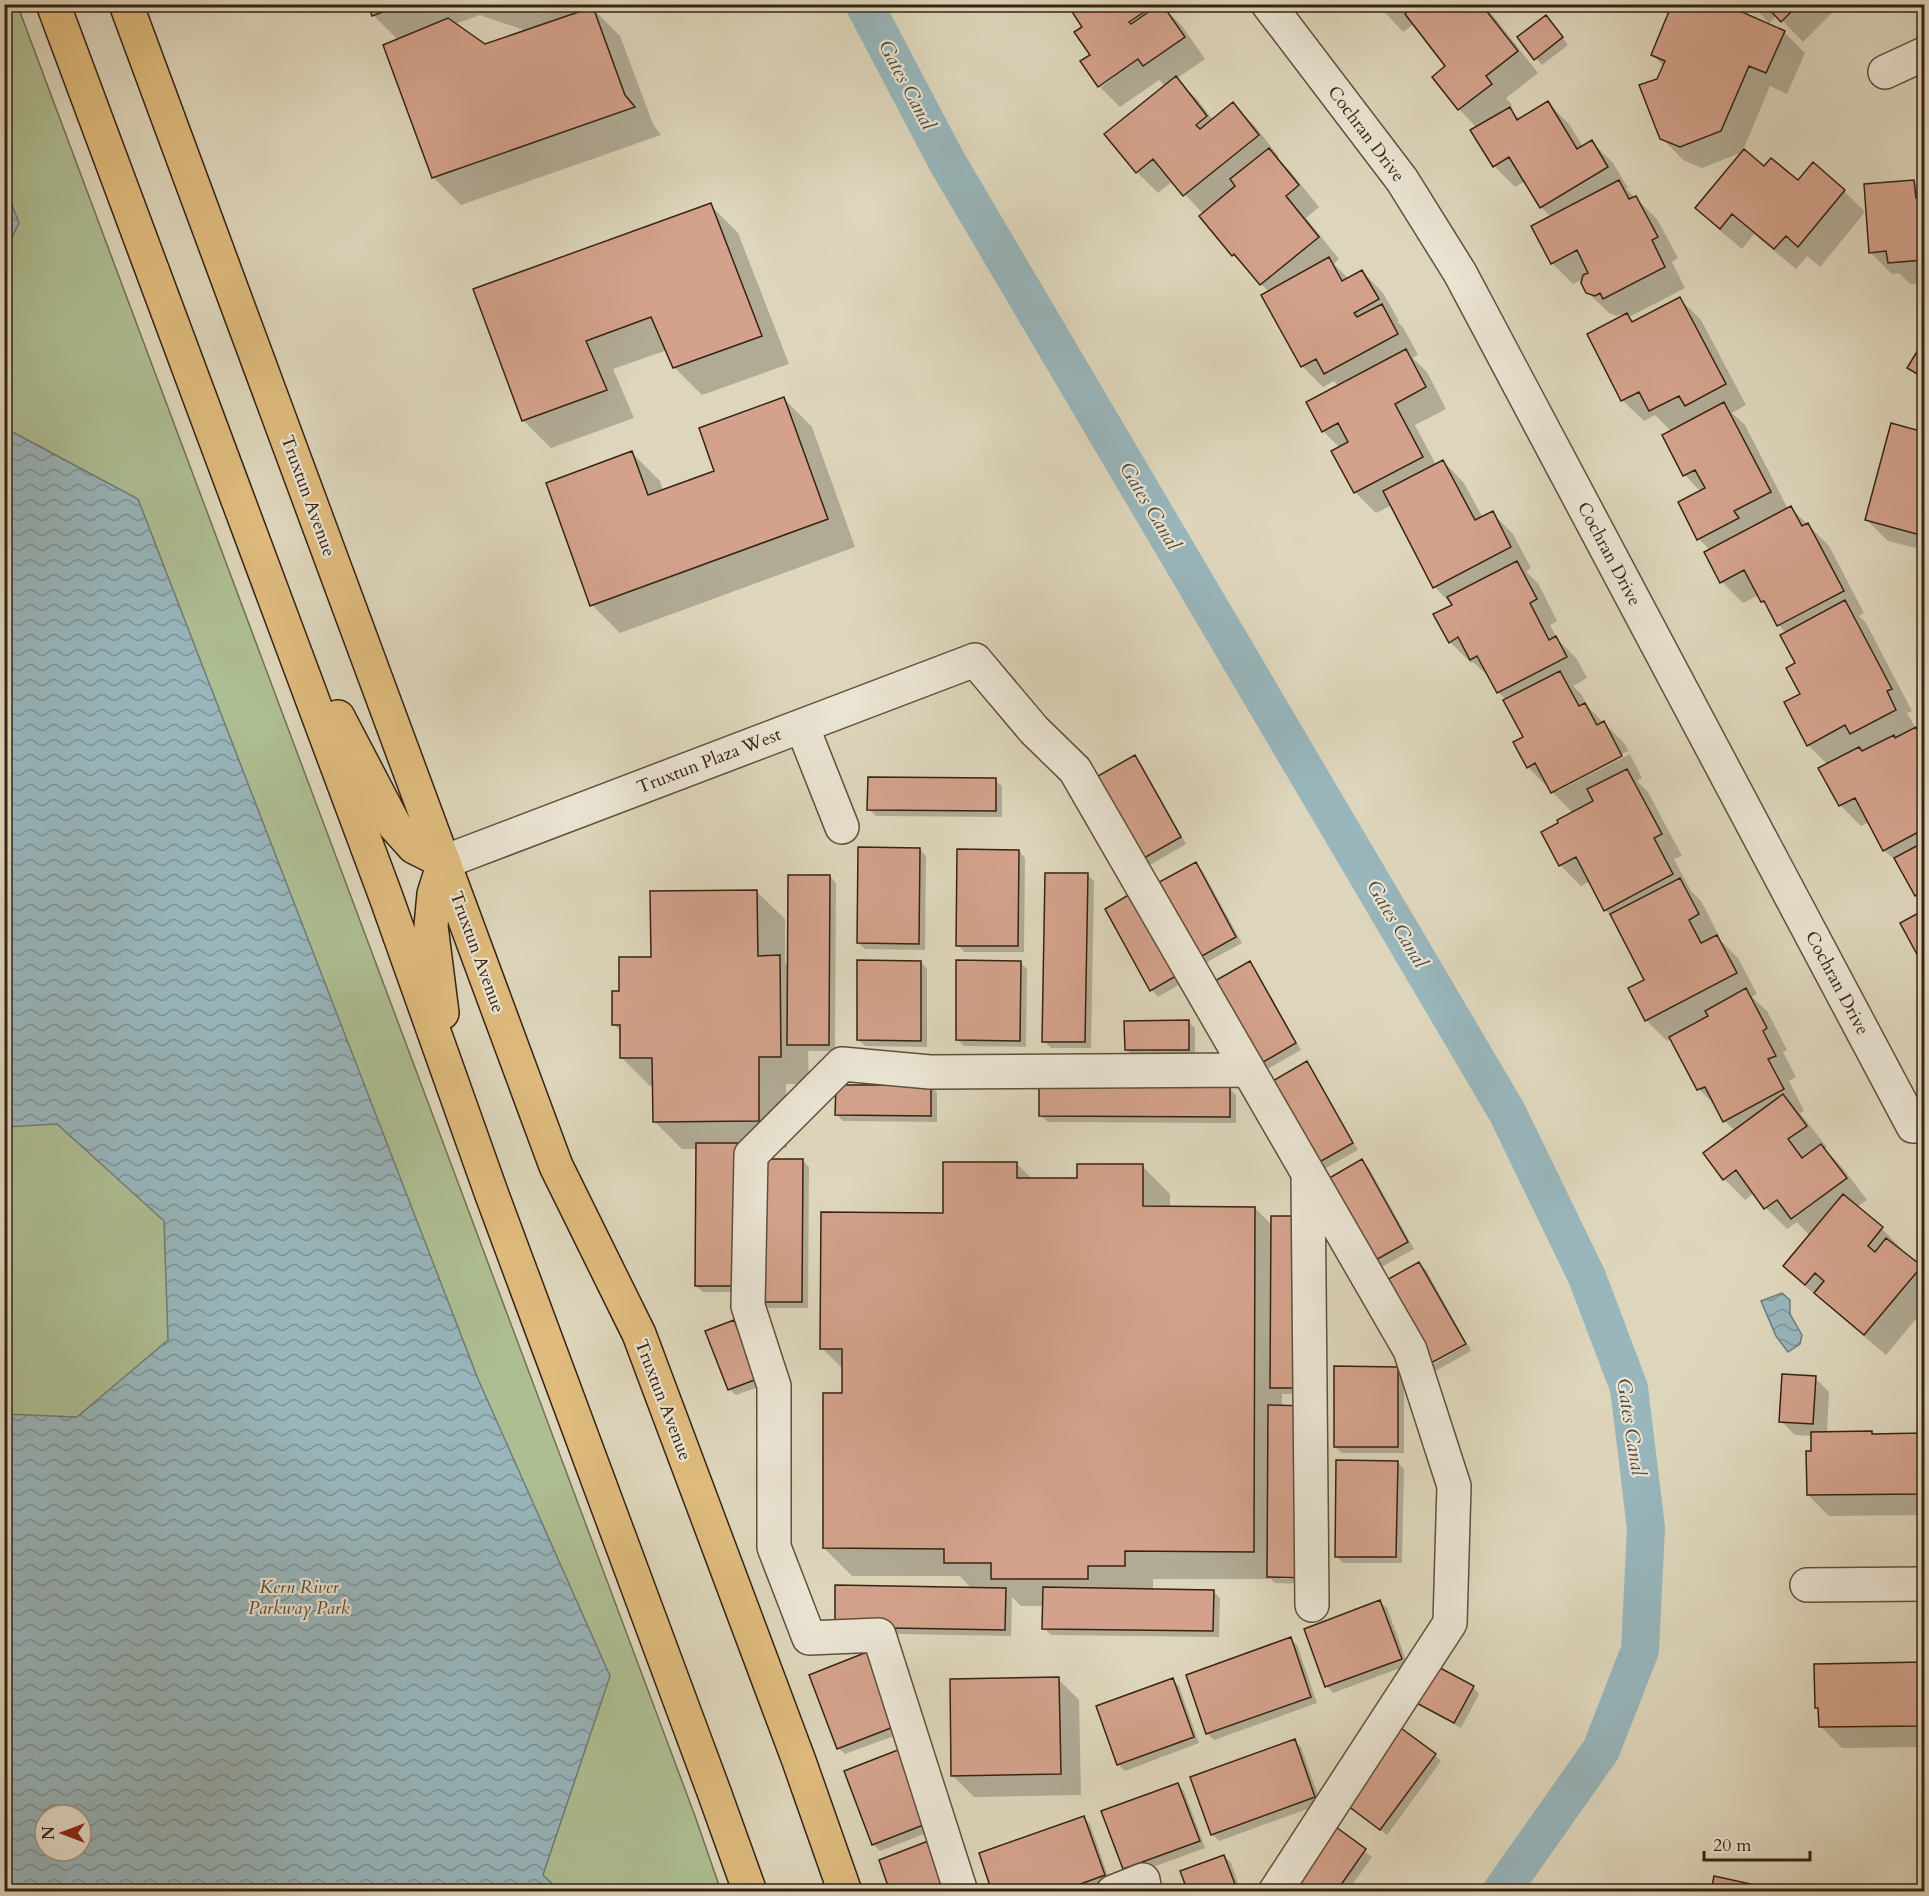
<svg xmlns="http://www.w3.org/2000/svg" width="1929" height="1896" font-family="Cardo,serif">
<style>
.green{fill:#aebe93;stroke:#727053;stroke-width:1.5;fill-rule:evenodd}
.water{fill:url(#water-waves);stroke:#717b78;stroke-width:1.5;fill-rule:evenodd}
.shadow{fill:#0003;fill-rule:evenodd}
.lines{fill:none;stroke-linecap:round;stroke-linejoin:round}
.canal{stroke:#98b6bc;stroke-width:38}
.building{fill:#d4a28c;stroke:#362313;stroke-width:1.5}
.minor-casing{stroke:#60503d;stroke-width:36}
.major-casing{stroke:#362313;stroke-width:36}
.minor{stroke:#eae4d3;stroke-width:33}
.major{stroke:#dfbb7e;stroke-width:33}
.labels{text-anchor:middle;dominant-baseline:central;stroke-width:4.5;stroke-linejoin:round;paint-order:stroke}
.street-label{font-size:18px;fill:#362313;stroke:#eae4d3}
.park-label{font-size:18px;font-style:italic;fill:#544a33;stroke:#eae4d3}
.water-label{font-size:20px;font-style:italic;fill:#4e483d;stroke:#eae4d3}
</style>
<defs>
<pattern id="water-waves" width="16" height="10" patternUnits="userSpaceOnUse" patternTransform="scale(1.5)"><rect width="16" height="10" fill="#98b6bc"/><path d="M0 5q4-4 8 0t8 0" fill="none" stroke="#7d9498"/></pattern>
</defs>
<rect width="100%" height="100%" fill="#ded6bc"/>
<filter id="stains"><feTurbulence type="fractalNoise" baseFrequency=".00333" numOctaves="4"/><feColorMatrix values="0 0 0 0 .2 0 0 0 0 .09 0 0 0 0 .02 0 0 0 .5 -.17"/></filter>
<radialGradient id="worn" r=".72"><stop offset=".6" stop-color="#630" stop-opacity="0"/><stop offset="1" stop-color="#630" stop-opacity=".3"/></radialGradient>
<!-- green -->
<path class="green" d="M17,4L695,1816L721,1891L5,1892L4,5ZM45,1815H81V1851H45Z"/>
<!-- water -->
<path class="water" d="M5,187L19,223L5,252H4Z
M5,428L138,499L478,1379L610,1676L543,1875L560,1891H5V1414L77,1417L168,1340L164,1221L57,1124L5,1127ZM45,1815H81V1851H45Z
M1782,1293L1790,1300V1314L1802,1335L1800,1344L1788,1352L1776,1336L1761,1301Z"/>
<!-- shadow -->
<path class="shadow" d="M369,4H593L583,9L584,11L592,8L620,36L653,124L661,135L461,205L433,177L398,40L373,15ZM480,15L527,31L485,45L455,24Z
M1068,4H1157L1159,7L1161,5L1182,26L1205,59L1176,79L1197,99L1213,120L1232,104L1254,125L1279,157L1277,158L1290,171L1319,207L1306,218L1339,259L1334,264L1349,279L1362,271L1383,293L1399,321L1397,322L1403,327L1418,355L1413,358L1427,372L1446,409L1415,425L1436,465L1443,461L1464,483L1483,518L1492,513L1513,534L1531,568L1526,572L1538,583L1557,621L1550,625L1558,640L1577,659L1587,678L1573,686L1581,694L1589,708L1625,744L1642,778L1637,781L1648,792L1682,856L1674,859L1691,891L1701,901L1719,936L1717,937L1738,958L1757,994L1752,997L1767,1011L1787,1050L1783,1052L1796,1077L1789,1081L1804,1111L1800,1113L1827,1147L1824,1149L1842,1167L1867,1200L1857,1207L1882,1229L1903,1250L1901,1252L1924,1271V1309L1886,1355L1806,1287L1785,1266L1810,1236L1797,1222L1787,1229L1766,1208L1754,1193L1745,1200L1724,1179L1735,1131L1725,1121L1718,1108L1699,1089L1672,1039L1667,1041L1646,1020V980L1613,918L1605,910L1590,881L1581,886L1560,865L1573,813L1528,767L1525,738L1506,700L1498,692L1491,679L1473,662L1471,663L1450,642L1453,606L1435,587L1392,505L1376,513L1355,492L1340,448L1323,431L1339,387L1334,381L1323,387L1302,366L1269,292L1233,255L1201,216L1203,214L1173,181L1158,193L1137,172L1165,86L1159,80L1120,107L1099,86L1084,27ZM1112,75L1114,77L1101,87V83ZM1628,751L1630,754L1558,791V788Z
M1377,4H1484L1538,73L1506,98L1512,105L1509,108L1520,119L1548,103L1569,124L1583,147L1592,142L1613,163L1628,188L1626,189L1657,219L1678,258L1672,262L1685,288L1629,317L1635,323L1680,299L1701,320L1746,405L1732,413L1745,425L1788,509L1791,508L1829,546L1864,613L1859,616L1866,623L1912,711L1907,713L1916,729L1924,737V903L1916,895L1901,866L1884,850L1869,822L1861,826L1840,805L1828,765L1808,745L1797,664L1786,633L1779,625L1770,609L1762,601L1759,595L1743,603L1722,582L1706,552L1710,550L1699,539L1701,492L1685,475L1672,432L1655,415L1644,421L1622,400L1623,317L1620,314L1617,316L1609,313L1587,292L1584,279L1573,284L1552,263L1551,217L1541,207L1525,181L1515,187L1494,166L1477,128L1459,109L1434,77L1447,66L1414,24L1403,32Z
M1751,4H1841L1803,42L1777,15L1769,23Z
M1546,17L1568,45L1542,65L1519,38Z
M1784,32L1805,53L1787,94L1770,86L1743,150L1745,151L1702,168L1683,160L1662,138L1658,80L1664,66L1652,54Z
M1813,164L1844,191L1865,212L1820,267L1807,256L1796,269L1754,234L1742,249L1718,229L1697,208L1765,168L1798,182Z
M1914,181L1924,192V283L1910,284L1899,273L1892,274L1871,253Z
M710,205L738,233L789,364L702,395L674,367L667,350L613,369L634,418L551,448L523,420L475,290Z
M1921,347L1924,349V383L1909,367Z
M784,399L812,427L855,547L620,633L592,605L632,453L660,481L663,491L716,472Z
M1892,425L1924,434V550L1888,541L1867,520Z
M1924,602V614L1921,610Z
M1134,757L1141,764L1186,844L1145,868Z
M995,780L1002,786V817L876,816L869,809Z
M920,849L926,856L925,950L865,949L858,943Z
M1019,851L1025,858L1024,952H964L958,945Z
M1195,863L1202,870L1242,943L1200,966Z
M1087,875L1094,881L1091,1048H1051L1044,1041Z
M830,876L836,883L835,1051H808L809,1084H786L787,1148L741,1149L743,1292H703L696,1286L698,1149H682L654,1121V1086H650L622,1058L621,1032L614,1024L621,992L652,958L756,891L785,919V962L789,967Z
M1130,896L1182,983L1158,997L1152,990Z
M1924,912V962L1920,957L1902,923Z
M921,962L927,969V1047L865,1046L858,1040Z
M1020,962L1027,969L1026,1047L964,1046L958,1040Z
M1249,963L1256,970L1301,1050L1260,1073Z
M1188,1022L1195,1028V1056H1133L1126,1049Z
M1307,1063L1313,1070L1358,1150L1317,1173Z
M931,1086L937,1093V1122L843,1121L837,1115Z
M1230,1089L1236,1095V1123L1048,1122L1041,1116Z
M802,1160L809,1167L808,1308H768L762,1301Z
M1362,1161L1369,1168L1414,1249L1373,1272Z
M1017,1164L1033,1180H1078L1142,1166L1170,1194V1208H1255L1273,1226L1317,1394H1282L1281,1579H1314V1584L1275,1583L1271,1579H1153V1590L1213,1591L1220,1598L1219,1637L1051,1635L1044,1628V1606H1021L1012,1597L1011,1636L843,1633L972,1589L960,1576H852L824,1548L843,1395V1369L822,1348L945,1214Z
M1419,1263L1426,1270L1466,1342L1423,1366Z
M734,1322L740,1329L762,1386L736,1395L729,1389Z
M1468,1344L1471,1351L1430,1374L1425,1369Z
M1397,1368L1404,1375V1453H1342L1335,1447Z
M1815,1378L1829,1392L1827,1433L1872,1432L1875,1435H1924V1515L1829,1516L1808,1495L1812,1436L1795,1435L1781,1421Z
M1397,1462L1404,1469L1402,1563H1343L1336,1556Z
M1380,1602L1387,1608L1408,1665L1333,1693L1327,1686Z
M1290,1639L1297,1645L1317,1703L1214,1740L1207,1733Z
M1924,1664V1747L1842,1748L1820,1726V1711L1816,1707V1665Z
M811,1676L902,1733L845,1754L838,1748Z
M1058,1679L1079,1700L1081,1795L974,1797L952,1775Z
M1172,1680L1179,1686L1199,1743L1125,1771L1118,1764Z
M1473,1687L1479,1694L1461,1728L1418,1705L1411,1698Z
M1294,1741L1301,1747L1321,1804L1219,1841L1212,1834Z
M1435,1755L1441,1761L1387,1835L1347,1806Z
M846,1772L937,1829L880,1851L873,1844Z
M1178,1785L1184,1791L1205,1848L1131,1875L1124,1869Z
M1084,1818L1090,1824L1110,1882L1083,1892H994Z
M1325,1821L1372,1857L1347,1892H1274Z
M1224,1856L1231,1863L1241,1892H1189Z"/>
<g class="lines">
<!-- canal -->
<path class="canal" d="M864,4L946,160L1507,1112L1587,1277L1629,1388L1646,1528L1640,1650L1601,1750L1501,1892"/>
</g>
<!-- building -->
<path class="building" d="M368,4H404L372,16Z
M1067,4H1152L1153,6L1129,22L1131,24L1160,4H1162L1185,37L1143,66L1138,59L1098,87L1080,61L1090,55L1074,32L1082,27Z
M1417,4H1481L1518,51L1486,76L1492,84L1458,110L1432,77L1445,66L1405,14Z
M1672,4H1724L1785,31L1766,73L1749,66L1721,131L1680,147L1660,139L1639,85L1657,79L1665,61L1651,55Z
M1764,4H1799L1781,22Z
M593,7L625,95L635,107L432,178L383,45L448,18L485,44Z
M1546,15L1563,37L1534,60L1517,37Z
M1176,76L1207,116L1196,125L1200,129L1233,102L1259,135L1183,196L1153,159L1136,173L1104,134Z
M1548,101L1577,149L1592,140L1608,167L1540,208L1509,157L1493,167L1470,130L1510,107L1517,120Z
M1269,148L1299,185L1286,196L1319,237L1260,285L1234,254L1232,256L1199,216L1235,186L1230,179Z
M1744,149L1764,166L1771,158L1798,180L1813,162L1845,190L1798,247L1786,236L1774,249L1732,214L1720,229L1695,208Z
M1619,180L1629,199L1636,196L1658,237L1652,240L1665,267L1603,299L1600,293L1595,296L1586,293L1581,283L1583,275L1588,273L1577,250L1551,264L1531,226Z
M1914,180L1916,198L1924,197V260L1888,263L1886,251L1869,253L1864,184Z
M711,203L762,336L673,368L651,317L586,341L607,390L522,421L473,289Z
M1329,257L1342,281L1362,270L1379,299L1354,313L1357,317L1382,304L1398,334L1324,374L1316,359L1301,367L1261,295Z
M1680,297L1726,384L1685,406L1679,396L1649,411L1639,392L1621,401L1587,334L1627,313L1632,322Z
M1921,345L1924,348V378L1907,368Z
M1406,349L1426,387L1395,404L1423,457L1354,493L1331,451L1348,442L1338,423L1322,432L1306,402Z
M784,397L828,519L590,606L546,483L632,451L648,495L714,471L699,428Z
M1724,402L1771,492L1734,511L1739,518L1697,540L1678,502L1705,488L1695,470L1683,476L1662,435Z
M1891,423L1924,432V536L1865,520Z
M1443,460L1475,520L1493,511L1511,547L1433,588L1383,491Z
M1791,506L1802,526L1808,523L1844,591L1777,626L1764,601L1761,602L1744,570L1720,583L1704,552Z
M1517,561L1537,599L1530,603L1549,640L1556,636L1567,657L1497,693L1477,656L1470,660L1458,637L1449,643L1433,614L1452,605L1447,597Z
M1845,600L1892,689L1887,691L1896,710L1850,734L1845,725L1807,746L1784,702L1800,694L1786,668L1795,663L1780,635Z
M1560,671L1579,706L1585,703L1597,725L1604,721L1622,756L1551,793L1535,763L1527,768L1513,742L1523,737L1503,700Z
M1916,727L1924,742V829L1883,851L1855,798L1839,806L1818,768L1859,747L1862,751L1894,735L1895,738Z
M1135,755L1181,837L1137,862L1091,780Z
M1627,769L1662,834L1654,838L1673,874L1604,911L1576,857L1559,866L1541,832L1558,823L1557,820L1593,801L1587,789Z
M868,777L996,778V811L867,810Z
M1924,842V890L1915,896L1894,858Z
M858,847L920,848L919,944L857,943Z
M957,849L1019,850L1018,946H956Z
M1196,862L1236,937L1193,961L1152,886Z
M1045,873H1088L1085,1042H1042Z
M788,875H830L829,1045H787Z
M1680,878L1699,914L1689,920L1701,943L1717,935L1737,973L1645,1021L1628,988L1644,980L1610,914Z
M757,890L758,956L780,955L781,1057H759V1121L653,1122L652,1058H620V1025H612V991H619V957H651L650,891Z
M1130,894L1176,976L1150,991L1105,909Z
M1924,910V955L1919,958L1900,923Z
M857,960L921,961V1041L857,1040Z
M956,960L1021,961L1020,1041L956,1040Z
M1250,961L1296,1043L1253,1068L1206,986Z
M1746,988L1767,1028L1763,1031L1776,1056L1768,1059L1784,1089L1723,1122L1705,1087L1697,1090L1669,1037L1708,1016L1705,1011Z
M1189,1020V1050H1125L1124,1021Z
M1307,1061L1353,1143L1309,1168L1264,1086Z
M836,1085H931V1116L835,1115Z
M1039,1086L1230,1087V1117L1039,1116Z
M1783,1094L1807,1126L1788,1139L1802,1158L1821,1144L1847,1178L1791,1219L1777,1200L1764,1209L1736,1170L1723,1180L1703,1153Z
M696,1143H738L737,1286H695Z
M761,1159H803L802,1302H760Z
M1362,1159L1408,1242L1365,1266L1319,1184Z
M943,1162H1017V1178H1077V1164H1143V1206L1255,1207L1254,1552L1125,1551V1566H1088V1579H991V1563H944V1549L823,1548V1393H842V1349H820L821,1212L943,1213Z
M1843,1194L1883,1227L1868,1246L1875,1252L1886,1238L1922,1266L1864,1335L1814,1293L1824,1281L1815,1273L1805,1285L1783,1266Z
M1271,1216H1312L1311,1388H1270Z
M1419,1262L1466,1344L1422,1368L1376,1286Z
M734,1320L757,1379L728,1390L705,1331Z
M1334,1366L1398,1367V1447H1334Z
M1782,1374L1816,1376L1813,1424L1779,1422Z
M1268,1405L1309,1406L1308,1578L1267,1577Z
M1872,1431V1434L1924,1433V1494L1807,1495L1806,1451H1811V1432Z
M1336,1460L1398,1461L1396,1557H1335Z
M835,1585L1006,1588L1005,1630L835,1627Z
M1043,1587L1214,1590L1213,1631L1042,1629Z
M1380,1600L1402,1659L1325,1687L1304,1629Z
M1291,1637L1311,1697L1206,1734L1186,1675Z
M867,1652L896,1726L837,1749L809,1675Z
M1429,1662L1474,1686L1454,1723L1409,1699Z
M1924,1662V1726L1819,1727L1818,1708H1815L1814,1664Z
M1059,1677L1061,1774L951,1776L950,1679Z
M1173,1678L1194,1737L1117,1765L1096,1706Z
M1394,1723L1436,1754L1380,1830L1339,1799Z
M1295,1739L1315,1797L1211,1835L1190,1777Z
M903,1748L931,1822L872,1845L844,1771Z
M1178,1783L1200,1841L1123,1869L1101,1811Z
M1084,1816L1105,1875L1059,1892H992L979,1853Z
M1325,1819L1366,1849L1336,1892H1272Z
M936,1838L956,1892H890L879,1860Z
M1224,1855L1238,1892H1188L1180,1871Z
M1714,1876L1787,1892H1711Z"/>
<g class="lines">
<defs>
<path id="minor" d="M1268,4L1402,180L1460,273L1913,1126H1924
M1885,72L1924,54
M802,726L842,827
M444,862L975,660L1034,730L1075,770L1410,1350L1454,1486L1450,1623L1275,1892
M1308,1175L1312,1605
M1807,1585L1924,1584
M961,1892L879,1635L809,1638L774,1547V1386L748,1306L751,1155L842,1064L930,1072L1248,1070
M1113,1892L1143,1880L1145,1892"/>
<path id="major" d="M53,4L386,897L492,1195L714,1792L750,1892
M126,4L556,1166L639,1334L799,1761L845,1892
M338,717L395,826L414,847L444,862
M442,1013L431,926L434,894L444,862"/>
</defs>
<!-- minor casing -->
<use href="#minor" class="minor-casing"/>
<!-- major casing -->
<use href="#major" class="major-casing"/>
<!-- minor -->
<use href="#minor" class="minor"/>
<!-- major -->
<use href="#major" class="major"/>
</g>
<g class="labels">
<!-- street labels -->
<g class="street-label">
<text transform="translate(1366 134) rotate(53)">Cochran Drive</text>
<text transform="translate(308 496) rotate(70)">Truxtun Avenue</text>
<text transform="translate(1609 554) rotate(62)">Cochran Drive</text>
<text transform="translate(709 761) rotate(-21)">Truxtun Plaza West</text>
<text transform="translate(477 952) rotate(70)">Truxtun Avenue</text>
<text transform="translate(1837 983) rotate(62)">Cochran Drive</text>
<text transform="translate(663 1400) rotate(69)">Truxtun Avenue</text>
</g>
<!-- park labels -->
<g class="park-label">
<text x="299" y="1587">Kern River<tspan x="299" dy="21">Parkway Park</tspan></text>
</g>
<!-- water labels -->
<g class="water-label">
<text transform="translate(907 85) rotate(62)">Gates Canal</text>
<text transform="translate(1150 506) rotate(59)">Gates Canal</text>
<text transform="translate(1397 924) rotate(59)">Gates Canal</text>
<text transform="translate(1631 1427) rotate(81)">Gates Canal</text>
</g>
</g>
<!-- margin -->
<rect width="1929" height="1896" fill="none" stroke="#ded6bc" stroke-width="24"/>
<rect x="6" y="6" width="1917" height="1884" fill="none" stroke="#362313" stroke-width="3"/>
<rect x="12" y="12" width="1905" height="1872" fill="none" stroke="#362313" stroke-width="1.5"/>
<!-- north arrow -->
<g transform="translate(63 1833) rotate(270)"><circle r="28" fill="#eae4d3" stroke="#a29786" stroke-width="1.5"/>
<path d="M0-4.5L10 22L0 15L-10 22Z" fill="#8f2418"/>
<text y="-9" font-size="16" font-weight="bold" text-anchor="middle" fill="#362313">N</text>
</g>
<!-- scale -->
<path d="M1704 1851v9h106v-9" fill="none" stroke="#362313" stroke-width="3"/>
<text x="1713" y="1851" font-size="18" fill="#362313" stroke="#eae4d3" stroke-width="4.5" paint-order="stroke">20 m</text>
<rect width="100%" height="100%" filter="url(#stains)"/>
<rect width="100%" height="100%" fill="url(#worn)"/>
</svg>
